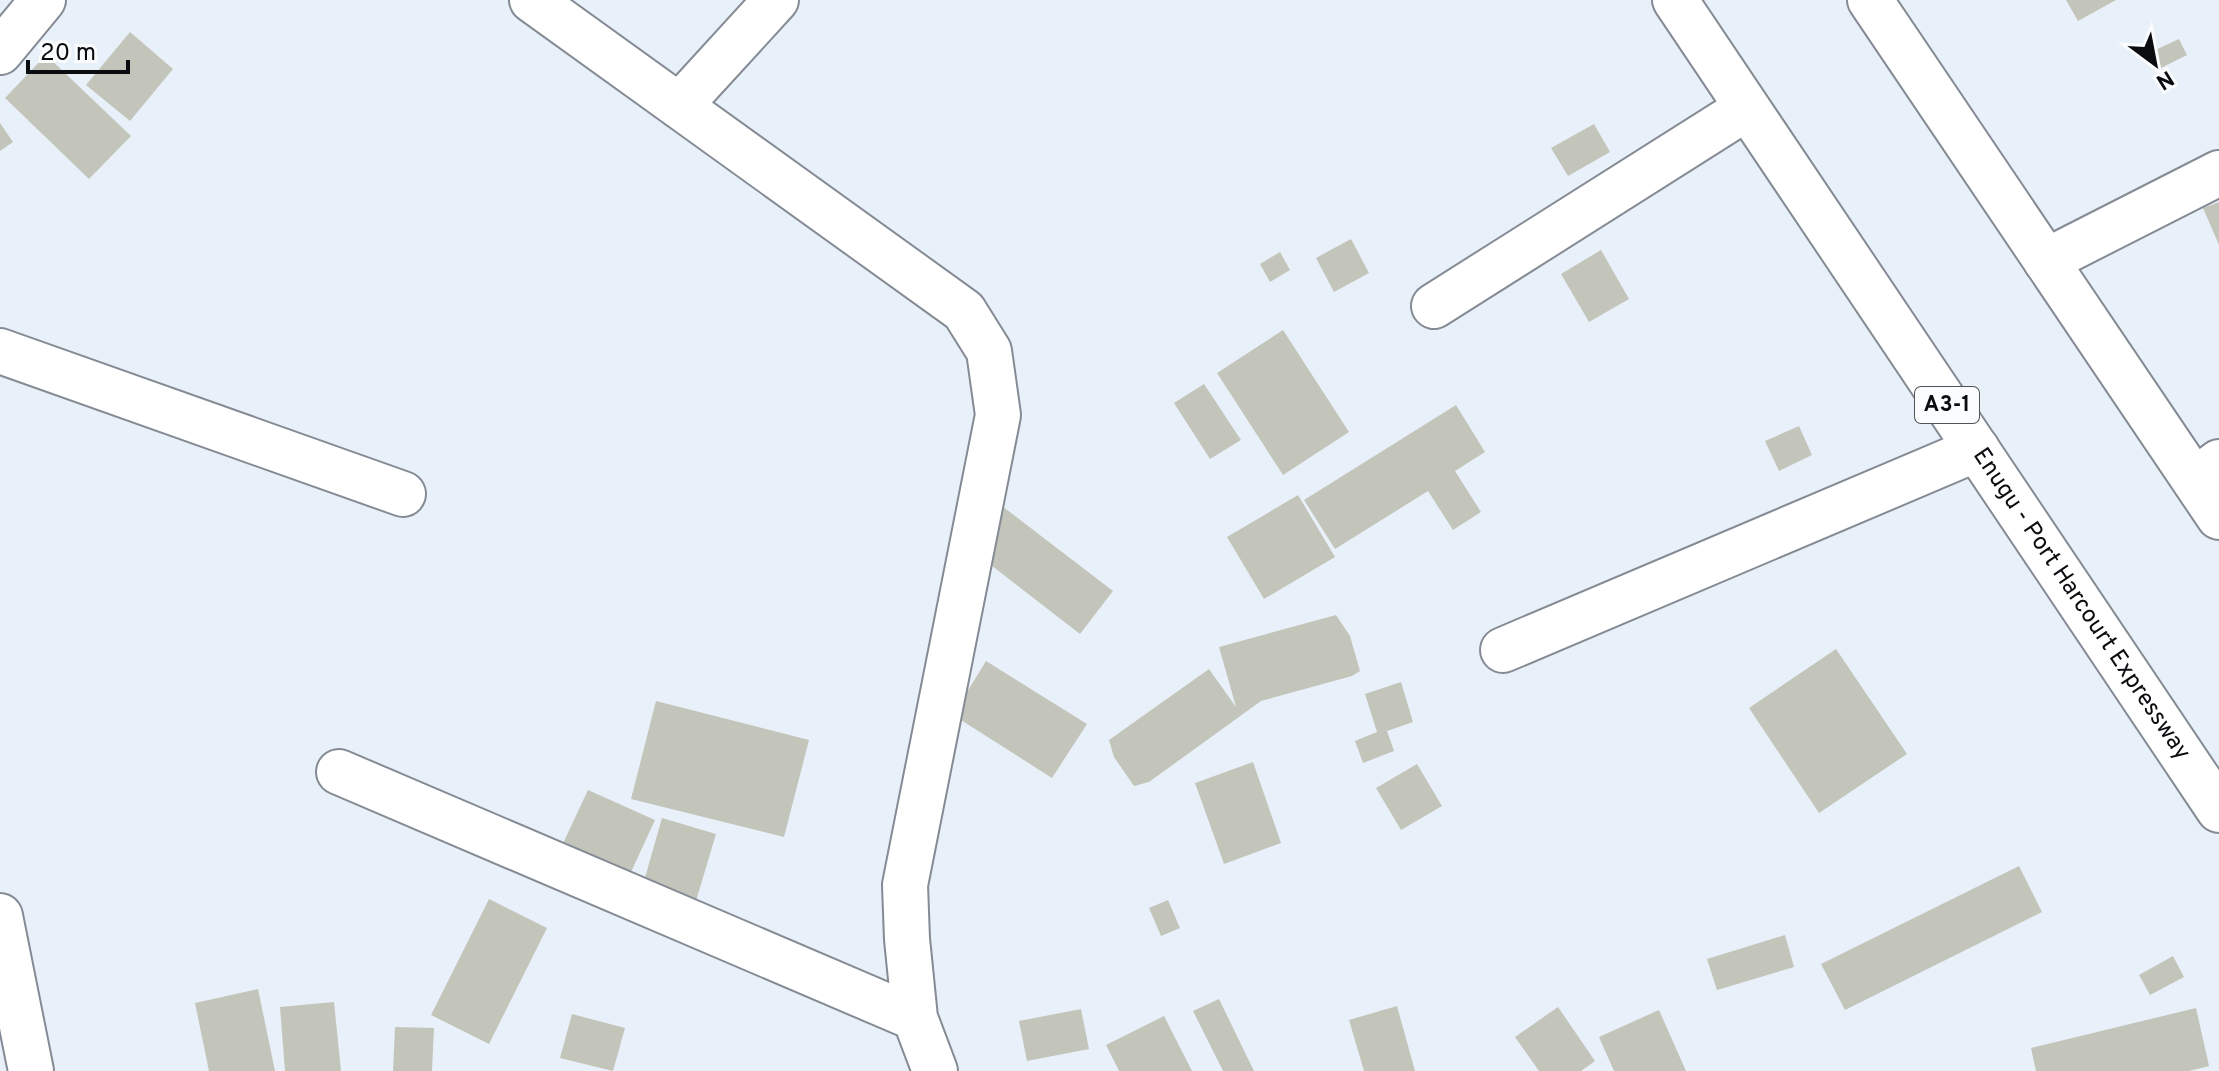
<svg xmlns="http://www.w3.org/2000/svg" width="2219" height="1071" font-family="Overpass,sans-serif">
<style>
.building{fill:#c4c5ba}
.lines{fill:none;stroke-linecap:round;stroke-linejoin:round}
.minor-casing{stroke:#858b94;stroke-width:48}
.highway-casing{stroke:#858b94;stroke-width:48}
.minor{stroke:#fff;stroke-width:44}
.highway{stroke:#fff;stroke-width:44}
.labels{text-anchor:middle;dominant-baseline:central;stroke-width:6;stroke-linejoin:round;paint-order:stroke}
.shield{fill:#fbfcfe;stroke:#525457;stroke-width:2}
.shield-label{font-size:22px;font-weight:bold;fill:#0a0c0f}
.street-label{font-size:24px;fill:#0a0c0f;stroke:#fbfcfe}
</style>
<rect width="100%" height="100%" fill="#e8f0f9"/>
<!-- building -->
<path class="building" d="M2066,0H2116L2078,21Z
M130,32L173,69L130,121L86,85Z
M2179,39L2187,55L2161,68L2153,51Z
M46,55L131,136L89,179L5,98Z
M0,123L13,142L0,151Z
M1594,124L1610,152L1568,176L1551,148Z
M2219,202V245L2203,208Z
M1351,239L1369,273L1334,292L1316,258Z
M1601,250L1629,299L1589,322L1561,274Z
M1280,252L1290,270L1270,282L1260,264Z
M1283,330L1349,432L1283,475L1217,373Z
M1204,384L1241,440L1210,459L1174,403Z
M1456,405L1485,452L1455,471L1481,512L1453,530L1428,491L1335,549L1304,500Z
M1799,426L1812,455L1779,471L1765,441Z
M1298,495L1335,557L1264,599L1227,537Z
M1002,506L1113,591L1080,634L969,548Z
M1336,615L1350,636L1360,671L1352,676L1261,701L1149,782L1134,786L1114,757L1109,740L1209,669L1236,707L1219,647Z
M1836,649L1907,754L1819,813L1749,708Z
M986,661L1087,724L1052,778L953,715Z
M1401,682L1413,722L1387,731L1394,751L1363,763L1355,741L1377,732L1365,694Z
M656,701L809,740L784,837L631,799Z
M1253,762L1281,843L1224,864L1195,783Z
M1417,764L1442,806L1401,830L1376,788Z
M588,790L655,820L625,885L558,854Z
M662,818L716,834L693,911L640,895Z
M2019,866L2042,912L1845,1010L1821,964Z
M489,899L547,928L489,1044L431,1015Z
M1168,900L1180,928L1161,936L1149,908Z
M1785,935L1794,967L1717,990L1707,959Z
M2173,956L2184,977L2150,995L2139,975Z
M258,989L275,1071H209L195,1003Z
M1219,999L1254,1071H1223L1193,1011Z
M334,1002L341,1071H285L280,1007Z
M1397,1006L1415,1071H1364L1349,1020Z
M1558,1007L1595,1061L1581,1071H1539L1515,1037Z
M2196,1008L2209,1066L2189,1071H2036L2031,1048Z
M1081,1009L1089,1049L1027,1061L1019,1021Z
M1659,1010L1686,1071H1614L1599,1037Z
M572,1014L625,1028L613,1071L560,1058Z
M1164,1016L1192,1071H1119L1106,1045Z
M395,1027L434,1028L432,1071H393Z"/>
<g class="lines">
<defs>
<path id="minor" d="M532,0L964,311L989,351L998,415L905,885L907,939L915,1018L935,1071
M0,52L43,0
M679,106L776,0
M2046,261L2219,173
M1434,306L1747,108
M0,351L403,494
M2195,480L2219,462
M1503,650L1977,449
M339,772L915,1018
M0,916L31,1071"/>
<g id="highway">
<path id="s1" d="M1675,0L2219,810"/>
<path d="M1870,0L2219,517"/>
</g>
</defs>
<!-- minor casing -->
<use href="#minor" class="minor-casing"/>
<!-- highway casing -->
<use href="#highway" class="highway-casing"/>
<!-- minor -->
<use href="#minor" class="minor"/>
<!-- highway -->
<use href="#highway" class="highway"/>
</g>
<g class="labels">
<!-- shield labels -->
<rect class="shield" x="1915" y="387" width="64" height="36" rx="6"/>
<g class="shield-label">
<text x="1947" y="405">A3-1</text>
</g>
<!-- street labels -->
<g class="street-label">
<text stroke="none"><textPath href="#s1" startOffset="728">Enugu - Port Harcourt Expressway</textPath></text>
</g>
</g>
<!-- north arrow -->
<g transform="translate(2155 64) rotate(148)" stroke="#fbfcfe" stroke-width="6" paint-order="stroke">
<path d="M0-6L14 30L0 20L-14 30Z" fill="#0a0c0f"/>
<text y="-12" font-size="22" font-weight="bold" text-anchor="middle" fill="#0a0c0f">N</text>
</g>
<!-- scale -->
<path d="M28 60v12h100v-12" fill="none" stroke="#0a0c0f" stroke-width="4"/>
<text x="40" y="60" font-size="24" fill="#0a0c0f" stroke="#fbfcfe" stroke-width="6" paint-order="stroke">20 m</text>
</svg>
